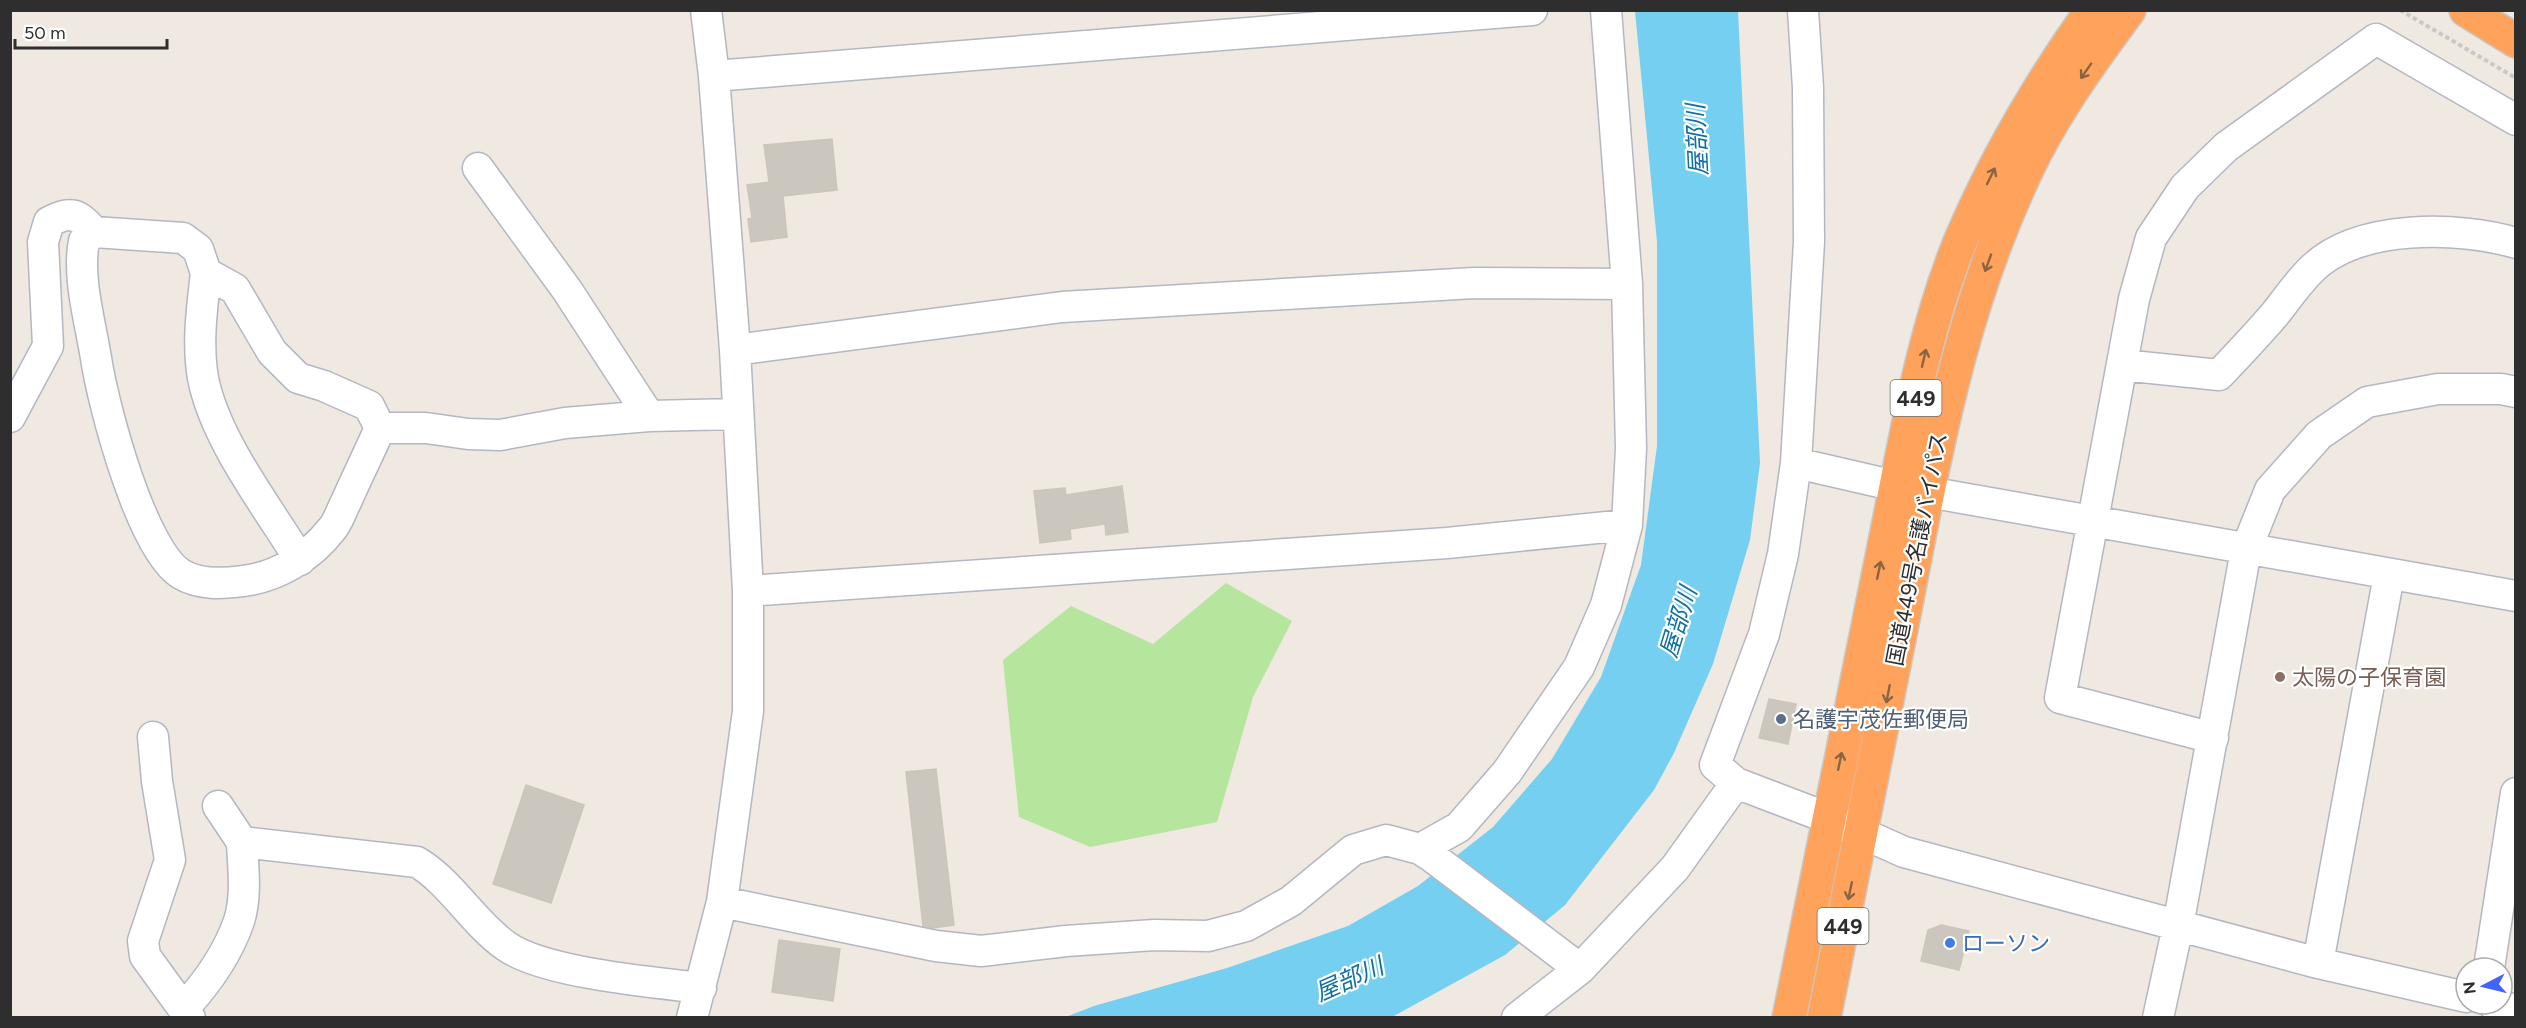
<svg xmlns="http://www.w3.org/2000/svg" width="2526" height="1028" font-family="Figtree,'Noto Sans JP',sans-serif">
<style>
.green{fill:#b6e59e}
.water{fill:#75cff0}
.building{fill:#cbc7bf;stroke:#cbc5ba;stroke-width:1.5}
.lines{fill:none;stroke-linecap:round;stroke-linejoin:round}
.minor-casing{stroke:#b4b7c1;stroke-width:33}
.highway-casing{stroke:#c9c9c9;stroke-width:36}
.path{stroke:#c9c9c9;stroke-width:4;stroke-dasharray:4.5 3;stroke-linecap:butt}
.minor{stroke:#fff;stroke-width:30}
.highway{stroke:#ffa35c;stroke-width:33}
.oneway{stroke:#8c6343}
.education-dot{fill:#8d6e63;stroke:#fff;stroke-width:2}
.service-dot{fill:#5c6f8a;stroke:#fff;stroke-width:2}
.shop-dot{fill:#3f7fe0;stroke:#fff;stroke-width:2}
.labels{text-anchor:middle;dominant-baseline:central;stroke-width:4.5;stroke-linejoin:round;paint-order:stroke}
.shield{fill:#fff;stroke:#6d6d6d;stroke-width:1.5}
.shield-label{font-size:21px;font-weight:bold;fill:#2e2e2e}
.street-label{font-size:22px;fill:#2e2e2e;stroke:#fff}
.education-label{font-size:22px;fill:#785e54;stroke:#fff;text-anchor:start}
.service-label{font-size:22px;fill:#4e5e75;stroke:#fff;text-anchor:start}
.shop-label{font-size:22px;fill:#366cbe;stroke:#fff;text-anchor:start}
.water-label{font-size:24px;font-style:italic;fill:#0d6fa3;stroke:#fff}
</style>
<rect width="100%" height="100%" fill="#efe9e1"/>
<!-- green -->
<path class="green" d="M1226,583L1292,621L1253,697L1217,822L1090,847L1019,817L1003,660L1071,606L1153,644Z"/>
<!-- water -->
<path class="water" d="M1635,11H1738L1760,463L1750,540L1713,664L1674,753L1654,790L1565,905L1505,955L1392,1017L1063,1018L1094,1006L1227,968L1348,926L1418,886L1493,827L1552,759L1601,677L1641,565L1657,446V242Z"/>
<!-- building -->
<path class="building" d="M832,139L837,190L783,196L787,237L751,242L748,219L752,218L747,185L769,182L764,145Z
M1122,486L1128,532L1106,535L1105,524L1070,529L1071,539L1040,543L1034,491L1065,488L1066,495Z
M1769,699L1796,704L1788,744L1759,738Z
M936,769L954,925L932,928L923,926L906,772Z
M526,785L584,805L551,903L493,884Z
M1941,925L1969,931L1959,970L1921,961L1928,930Z
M779,940L840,949L833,1001L772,992Z"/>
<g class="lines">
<defs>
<path id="minor" d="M1803,10L1808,88L1809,242L1796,463L1783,554L1764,634L1715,765L1736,783L1828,818L1904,852L2318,963L2466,997
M714,76L1532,10
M478,168L567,290L649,416
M206,273C202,308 197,343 203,378C215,440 267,506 300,560
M735,350L1062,307L1474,283L1627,284
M2122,365L2219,375C2238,355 2257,335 2275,314C2287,299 2299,281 2313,268C2359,224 2459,226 2516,243
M10,417L48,346L43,242L49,222C72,210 78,214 94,232
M380,428C369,453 357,477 346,502C341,511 338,523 331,530C310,557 277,577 243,581C222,584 199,585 181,574C141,549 103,405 96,358C90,321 77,277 84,241L94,232L183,238L198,249L206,273L235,289L272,352L298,378L324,386L369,406L380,428H426L468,434L500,435L565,423L649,416L736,414
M1796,463L1896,486
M1928,492L2516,596
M748,591L1447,543L1627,525
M153,737L157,781L170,860L143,941L145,956L190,1018
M2213,738L2060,698L2134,299L2151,238L2185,187L2226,147L2376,39L2516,120
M218,806L242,842L417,862C452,883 473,923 506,946C544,973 652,982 701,988
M1420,849L1459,827L1507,772L1579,667L1606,605L1627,525L1631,448L1627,284L1606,10
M722,902L936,946L981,951L1066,941L1154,935L1208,936L1246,926L1291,901L1353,850L1386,840L1420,849L1431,856L1580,969
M2318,963L2389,575
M2489,968L2516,793
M2493,1004L2516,1010
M184,1008C206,984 228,953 239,921C247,896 243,867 242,842
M692,1018L722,902L748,711V591L735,350L714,76L706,10
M1517,1018L1580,969L1675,868L1736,783
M2158,1018L2178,926L2246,550L2270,490L2319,435L2367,402L2438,389H2501L2516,392"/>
<path id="highway" d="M2466,10L2516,41
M1789,1018C1821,861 1852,703 1884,547C1905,445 1921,338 1960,242C1995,159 2040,83 2092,10
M1824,1018C1852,881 1878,745 1905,609C1936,450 1961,300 2035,153C2061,103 2095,56 2129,10"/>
</defs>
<!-- minor casing -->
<use href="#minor" class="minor-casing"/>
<!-- highway casing -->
<use href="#highway" class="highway-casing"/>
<!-- path -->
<path class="path" d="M2400,10L2516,78"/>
<!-- minor -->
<use href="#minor" class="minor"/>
<!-- highway -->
<use href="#highway" class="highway"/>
</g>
<!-- one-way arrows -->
<defs><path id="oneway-shaft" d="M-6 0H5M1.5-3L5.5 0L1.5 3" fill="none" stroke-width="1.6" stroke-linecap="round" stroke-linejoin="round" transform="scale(1.5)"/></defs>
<g class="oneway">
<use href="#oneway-shaft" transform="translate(2086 71) rotate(125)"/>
<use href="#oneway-shaft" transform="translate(1991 176) rotate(-64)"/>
<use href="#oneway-shaft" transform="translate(1988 263) rotate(110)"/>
<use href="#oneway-shaft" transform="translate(1924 358) rotate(-77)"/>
<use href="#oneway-shaft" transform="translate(1879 570) rotate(-78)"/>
<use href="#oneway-shaft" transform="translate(1888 694) rotate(101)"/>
<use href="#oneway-shaft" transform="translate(1840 761) rotate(-78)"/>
<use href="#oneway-shaft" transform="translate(1850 891) rotate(102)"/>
</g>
<!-- markers -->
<circle class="education-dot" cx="2280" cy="677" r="6"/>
<circle class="service-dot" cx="1781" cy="719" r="6"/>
<circle class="shop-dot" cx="1950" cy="943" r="6"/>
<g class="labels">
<!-- shield labels -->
<g class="shield">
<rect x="1890.5" y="380" width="51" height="36" rx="4.5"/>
<rect x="1817.5" y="908" width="51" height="36" rx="4.5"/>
</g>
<g class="shield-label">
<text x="1916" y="398">449</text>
<text x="1843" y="926">449</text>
</g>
<!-- street labels -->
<g class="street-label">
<text transform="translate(1917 549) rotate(-79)">国道449号名護バイパス</text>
</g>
<!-- education labels -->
<g class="education-label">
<text x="2292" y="677">太陽の子保育園</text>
</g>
<!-- service labels -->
<g class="service-label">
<text x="1793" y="719">名護宇茂佐郵便局</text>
</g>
<!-- shop labels -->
<g class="shop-label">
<text x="1962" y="943">ローソン</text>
</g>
<!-- water labels -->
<g class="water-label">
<text transform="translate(1697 140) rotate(-93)">屋部川</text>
<text transform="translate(1678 622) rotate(-73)">屋部川</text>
<text transform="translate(1349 979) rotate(-24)">屋部川</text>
</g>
</g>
<!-- border -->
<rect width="2526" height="1028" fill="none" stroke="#2e2e2e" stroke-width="24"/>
<!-- north arrow -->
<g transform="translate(2484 986) rotate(263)"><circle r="28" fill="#ffffff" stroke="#ababab" stroke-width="1.5"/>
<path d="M0-4.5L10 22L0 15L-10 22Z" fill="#4264fb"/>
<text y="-9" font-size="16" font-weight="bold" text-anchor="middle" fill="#2e2e2e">N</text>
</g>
<!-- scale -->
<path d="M15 39v9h152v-9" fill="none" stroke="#2e2e2e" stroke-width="3"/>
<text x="24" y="39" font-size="18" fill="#2e2e2e" stroke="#ffffff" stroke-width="4.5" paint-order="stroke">50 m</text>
</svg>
